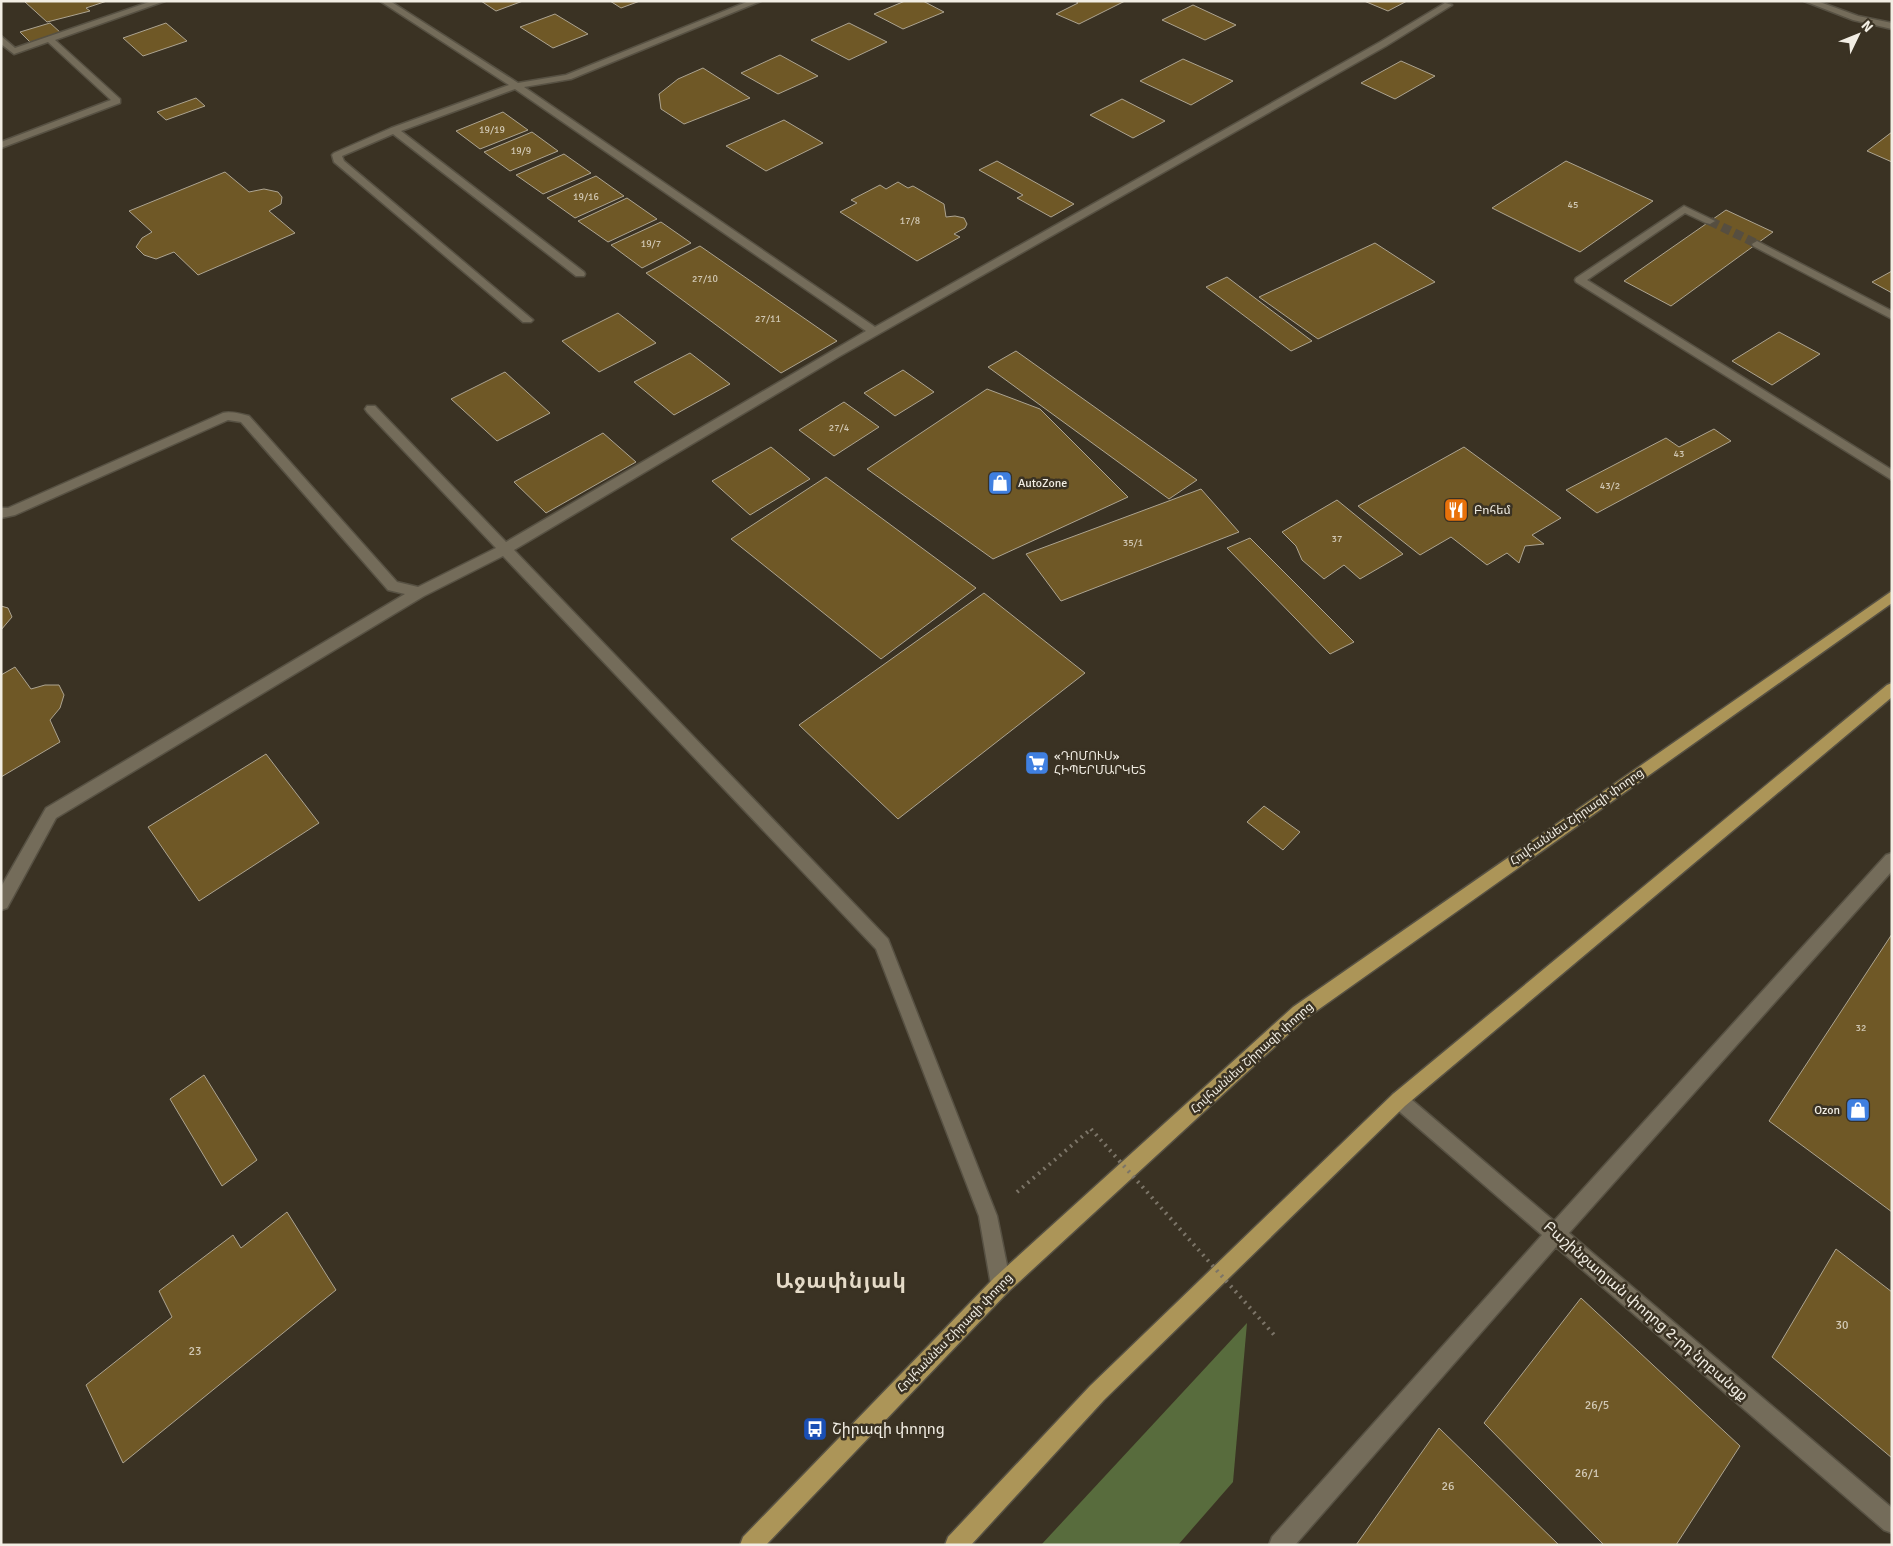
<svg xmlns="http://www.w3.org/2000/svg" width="1893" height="1546" font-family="Signika,'Noto Sans Armenian',sans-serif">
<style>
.forest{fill:#586c3d}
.building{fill:#6f5826;stroke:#ada491}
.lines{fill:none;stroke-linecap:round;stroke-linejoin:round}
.minor-tunnel{stroke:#564e40;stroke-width:9;stroke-dasharray:9 4.5;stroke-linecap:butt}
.minor-casing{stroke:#575143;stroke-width:3}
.major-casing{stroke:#575143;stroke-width:3}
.path{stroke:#7c7568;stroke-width:4;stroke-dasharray:2 5;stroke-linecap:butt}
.minor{fill:#746c5a;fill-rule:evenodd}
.major{fill:#ac9558;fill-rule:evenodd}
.path-bridge{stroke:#7c7568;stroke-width:4;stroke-dasharray:2 5;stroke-linecap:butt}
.labels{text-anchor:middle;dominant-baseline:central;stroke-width:5;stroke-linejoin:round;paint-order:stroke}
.number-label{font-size:10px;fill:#d1c8b4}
.poi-label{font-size:12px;fill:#f2eee4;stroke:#3a3223;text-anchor:start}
.street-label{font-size:12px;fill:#f2eee4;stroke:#3a3223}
.near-number-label{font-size:12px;fill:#d1c8b4}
.near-street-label{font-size:15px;fill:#f2eee4;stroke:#3a3223}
.near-poi-label{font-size:15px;fill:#f2eee4;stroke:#3a3223;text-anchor:start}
.near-district-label{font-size:21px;font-weight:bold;letter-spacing:1px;fill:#e5dbc8;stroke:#3a3223}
</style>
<rect width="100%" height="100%" fill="#3a3223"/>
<!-- forest -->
<path class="forest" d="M1247,1323L1233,1482L1178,1545H1041Z"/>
<!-- building -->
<path class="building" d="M28,1H107L86,8L90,11L47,22L25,2Z
M481,1H523L496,11Z
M610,1H640L621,8Z
M905,1H923L944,12L903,29L874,14Z
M1075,1H1125L1079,24L1056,14L1078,3Z
M1364,1H1407L1388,11Z
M1193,5L1236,25L1205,40L1162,20Z
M555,14L588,34L553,48L520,27Z
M50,23L61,33L31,43L20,32Z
M166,23L187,41L143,56L123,38Z
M849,23L887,42L849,60L811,40Z
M780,55L818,76L778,94L741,73Z
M1183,59L1233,81L1191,105L1140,81Z
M1401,61L1435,76L1395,99L1361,83Z
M703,68L750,98L684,124L661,109L659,94L678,79Z
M196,98L205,106L166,120L157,112Z
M1122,99L1165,121L1133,138L1090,115Z
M503,112L528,130L480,149L456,131Z
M784,120L823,143L766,171L726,146Z
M532,132L558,151L510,171L484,152Z
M1892,132V162L1867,151Z
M564,154L591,173L543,194L516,175Z
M997,161L1074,204L1051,217L1017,198L1023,195L979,170Z
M1566,161L1653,201L1580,252L1492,208Z
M225,172L249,192L264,189L278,192L282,197L281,204L269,211L295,233L198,275L174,252L156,259L144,255L136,247L142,238L152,232L129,211Z
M596,176L624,196L575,218L547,198Z
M898,182L908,188L913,186L944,204L946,217L955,216L964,218L967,224L965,228L954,234L960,237L917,261L840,212L857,203L851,200L880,185L886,189Z
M627,198L657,219L608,242L578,221Z
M1726,210L1773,232L1671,306L1624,281Z
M661,222L691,243L642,268L611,245Z
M1375,243L1435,282L1318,339L1259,297Z
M700,246L837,341L781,373L646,273Z
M1892,271V293L1872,282Z
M1227,277L1312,341L1291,351L1206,287Z
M618,313L656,343L599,372L562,341Z
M1779,332L1820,354L1772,385L1732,361Z
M1016,351L1197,480L1169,499L988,367Z
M690,353L730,384L674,415L634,382Z
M903,370L934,392L895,416L864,393Z
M505,372L550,413L497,441L451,399Z
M987,389L1040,409L1128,497L993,559L867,469Z
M844,402L879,427L834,456L799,430Z
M1714,429L1731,441L1597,513L1566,490L1666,438L1679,447Z
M603,433L636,462L546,513L514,482Z
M771,447L810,479L750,515L712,481Z
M1464,447L1561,518L1532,535L1544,544L1525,546L1519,563L1507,553L1487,565L1451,537L1420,555L1358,506Z
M826,477L976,588L881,659L731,539Z
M1201,489L1239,532L1061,601L1026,554Z
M1337,500L1403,554L1360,579L1344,565L1324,579L1302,560L1296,546L1282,532Z
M1250,538L1354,642L1330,654L1227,548Z
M984,593L1085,673L898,819L799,725Z
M1,606L8,608L12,617L1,630Z
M15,667L31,689L45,685H59L64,695L60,708L50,720L60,742L1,777V675Z
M266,754L319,823L199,901L148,827Z
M1264,806L1300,832L1283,850L1247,822Z
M1892,934V1212L1769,1121Z
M204,1075L257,1160L222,1186L170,1099Z
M287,1212L336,1290L123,1463L86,1385L172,1317L159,1291L233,1235L241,1248Z
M1836,1249L1892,1292V1458L1772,1357Z
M1581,1298L1740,1446L1676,1545H1604L1484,1423Z
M1439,1428L1559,1545H1356Z"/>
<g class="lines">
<!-- minor-tunnel -->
<path class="minor-tunnel" d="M1710,221L1757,244"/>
<defs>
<path id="minor" d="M152,1H165L55,40L120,99V103L1,148V142L111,100L48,42L14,54L1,44V36L15,48Z
M380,1H390L518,83L566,75L749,1H761L571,79L524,87L875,327L1380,42L1445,3L1452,5L1386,46L840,356L514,550L888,939L997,1216L1011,1285L1008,1292L1001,1295L994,1292L991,1285L979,1216L876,949L503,556L424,596L56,818L7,908L1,910V887L46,808L405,594L388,590L241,422L228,420L15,515L1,518V508H8L223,413C231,411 241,414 249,416L397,582L418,587L496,548L367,412L365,409L367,406H375L506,542L866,331L515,89L401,131L584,272L585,274L584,276H576L393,134L342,156L344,161L533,320L531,322H523L334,162L332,155L334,153L391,128L509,85Z
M1804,1H1817L1858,16L1892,23V29L1853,20Z
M1684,206L1715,221L1710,224L1706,223L1685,213L1587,280L1892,470V480L1576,282L1575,280L1576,278Z
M1757,241L1892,311V319L1753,246L1752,244Z
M1892,853V871L1569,1233L1892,1508V1533L1884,1530L1556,1247L1295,1545H1269L1272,1537L1542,1235L1393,1106L1390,1100L1393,1094L1399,1091L1405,1094L1554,1221L1886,855Z"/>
<path id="major" d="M1892,591V603L1305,1019L1008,1292L766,1545H740L743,1537L994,1278L1293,1007Z
M1892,683V697L1405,1106L1104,1400L971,1545H945L948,1537L1090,1386L1393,1094L1887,685Z"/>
</defs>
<!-- minor casing -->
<use href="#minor" class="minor-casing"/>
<!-- major casing -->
<use href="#major" class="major-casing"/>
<!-- path -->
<path class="path" d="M1017,1192L1091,1129"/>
<!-- minor -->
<use href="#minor" class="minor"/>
<!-- major -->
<use href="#major" class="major"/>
<!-- path-bridge -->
<path class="path-bridge" d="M1091,1129L1276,1337"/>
</g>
<!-- icons -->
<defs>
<symbol id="shop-square" viewBox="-11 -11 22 22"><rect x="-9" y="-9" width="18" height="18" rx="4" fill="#3f7fe0" stroke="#3a3223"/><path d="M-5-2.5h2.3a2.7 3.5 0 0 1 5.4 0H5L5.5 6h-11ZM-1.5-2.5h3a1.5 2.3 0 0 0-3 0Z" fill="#fff"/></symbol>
<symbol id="restaurant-square" viewBox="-11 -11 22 22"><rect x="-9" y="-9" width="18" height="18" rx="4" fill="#e8710a" stroke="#3a3223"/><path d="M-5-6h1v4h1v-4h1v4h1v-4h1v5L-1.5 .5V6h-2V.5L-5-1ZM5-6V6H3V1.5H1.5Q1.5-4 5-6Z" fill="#fff"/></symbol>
<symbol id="supermarket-square" viewBox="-11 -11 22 22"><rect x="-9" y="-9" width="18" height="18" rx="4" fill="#3f7fe0" stroke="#3a3223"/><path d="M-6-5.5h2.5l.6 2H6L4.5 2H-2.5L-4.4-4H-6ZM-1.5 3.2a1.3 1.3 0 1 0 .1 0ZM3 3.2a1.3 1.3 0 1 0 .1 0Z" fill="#fff"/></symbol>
<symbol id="bus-square" viewBox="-11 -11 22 22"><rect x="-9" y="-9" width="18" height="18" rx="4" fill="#1a4fb4" stroke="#3a3223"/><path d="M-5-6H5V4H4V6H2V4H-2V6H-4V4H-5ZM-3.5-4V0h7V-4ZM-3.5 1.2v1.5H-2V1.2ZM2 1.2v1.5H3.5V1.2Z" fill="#fff"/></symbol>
</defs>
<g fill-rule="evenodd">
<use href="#shop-square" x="986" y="469" width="28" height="28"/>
<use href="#restaurant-square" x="1442" y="496" width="28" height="28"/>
<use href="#supermarket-square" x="1023" y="749" width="28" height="28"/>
<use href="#shop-square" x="1844" y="1096" width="28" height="28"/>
<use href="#bus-square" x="801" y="1415" width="28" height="28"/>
</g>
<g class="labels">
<!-- number labels -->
<g class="number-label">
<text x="492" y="130">19/19</text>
<text x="521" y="151">19/9</text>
<text x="586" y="197">19/16</text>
<text x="1573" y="205">45</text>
<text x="910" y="221">17/8</text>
<text x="651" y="244">19/7</text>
<text x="705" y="279">27/10</text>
<text x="768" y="319">27/11</text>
<text x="839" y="428">27/4</text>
<text x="1679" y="454">43</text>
<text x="1610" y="486">43/2</text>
<text x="1337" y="539">37</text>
<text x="1133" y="543">35/1</text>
<text x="1861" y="1028">32</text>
</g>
<!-- poi labels -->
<g class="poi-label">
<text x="1018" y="483">AutoZone</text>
<text x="1474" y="510">Բոհեմ</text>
<text x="1054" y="756">«ԴՈՄՈՒՍ»<tspan x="1054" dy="14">ՀԻՊԵՐՄԱՐԿԵՏ</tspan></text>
<text x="1840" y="1110" text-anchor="end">Ozon</text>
</g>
<!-- street labels -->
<g class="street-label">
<text transform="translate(1577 817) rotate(-35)">Հովհաննես Շիրազի փողոց</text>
<text transform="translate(1252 1058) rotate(-42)">Հովհաննես Շիրազի փողոց</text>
<text transform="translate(955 1333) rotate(-46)">Հովհաննես Շիրազի փողոց</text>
</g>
<!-- near-number labels -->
<g class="near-number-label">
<text x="1842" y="1325">30</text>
<text x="195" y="1351">23</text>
<text x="1597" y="1405">26/5</text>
<text x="1587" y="1473">26/1</text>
<text x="1448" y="1486">26</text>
</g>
<!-- near-street labels -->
<g class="near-street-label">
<text transform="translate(1646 1311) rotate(41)">Բաշինջաղյան փողոց 2-րդ նրբանցք</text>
</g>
<!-- near-poi labels -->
<g class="near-poi-label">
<text x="832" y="1429">Շիրազի փողոց</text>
</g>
<!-- near-district labels -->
<g class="near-district-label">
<text x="841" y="1281">Աջափնյակ</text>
</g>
</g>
<!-- border -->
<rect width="1893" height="1546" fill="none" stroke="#f2eee4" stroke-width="5"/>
<!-- north arrow -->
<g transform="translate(1858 35) rotate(47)" stroke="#3a3223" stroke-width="4" paint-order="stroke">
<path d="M0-4L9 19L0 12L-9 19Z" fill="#f2eee4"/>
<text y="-8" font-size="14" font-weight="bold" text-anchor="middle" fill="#f2eee4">N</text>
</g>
</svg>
